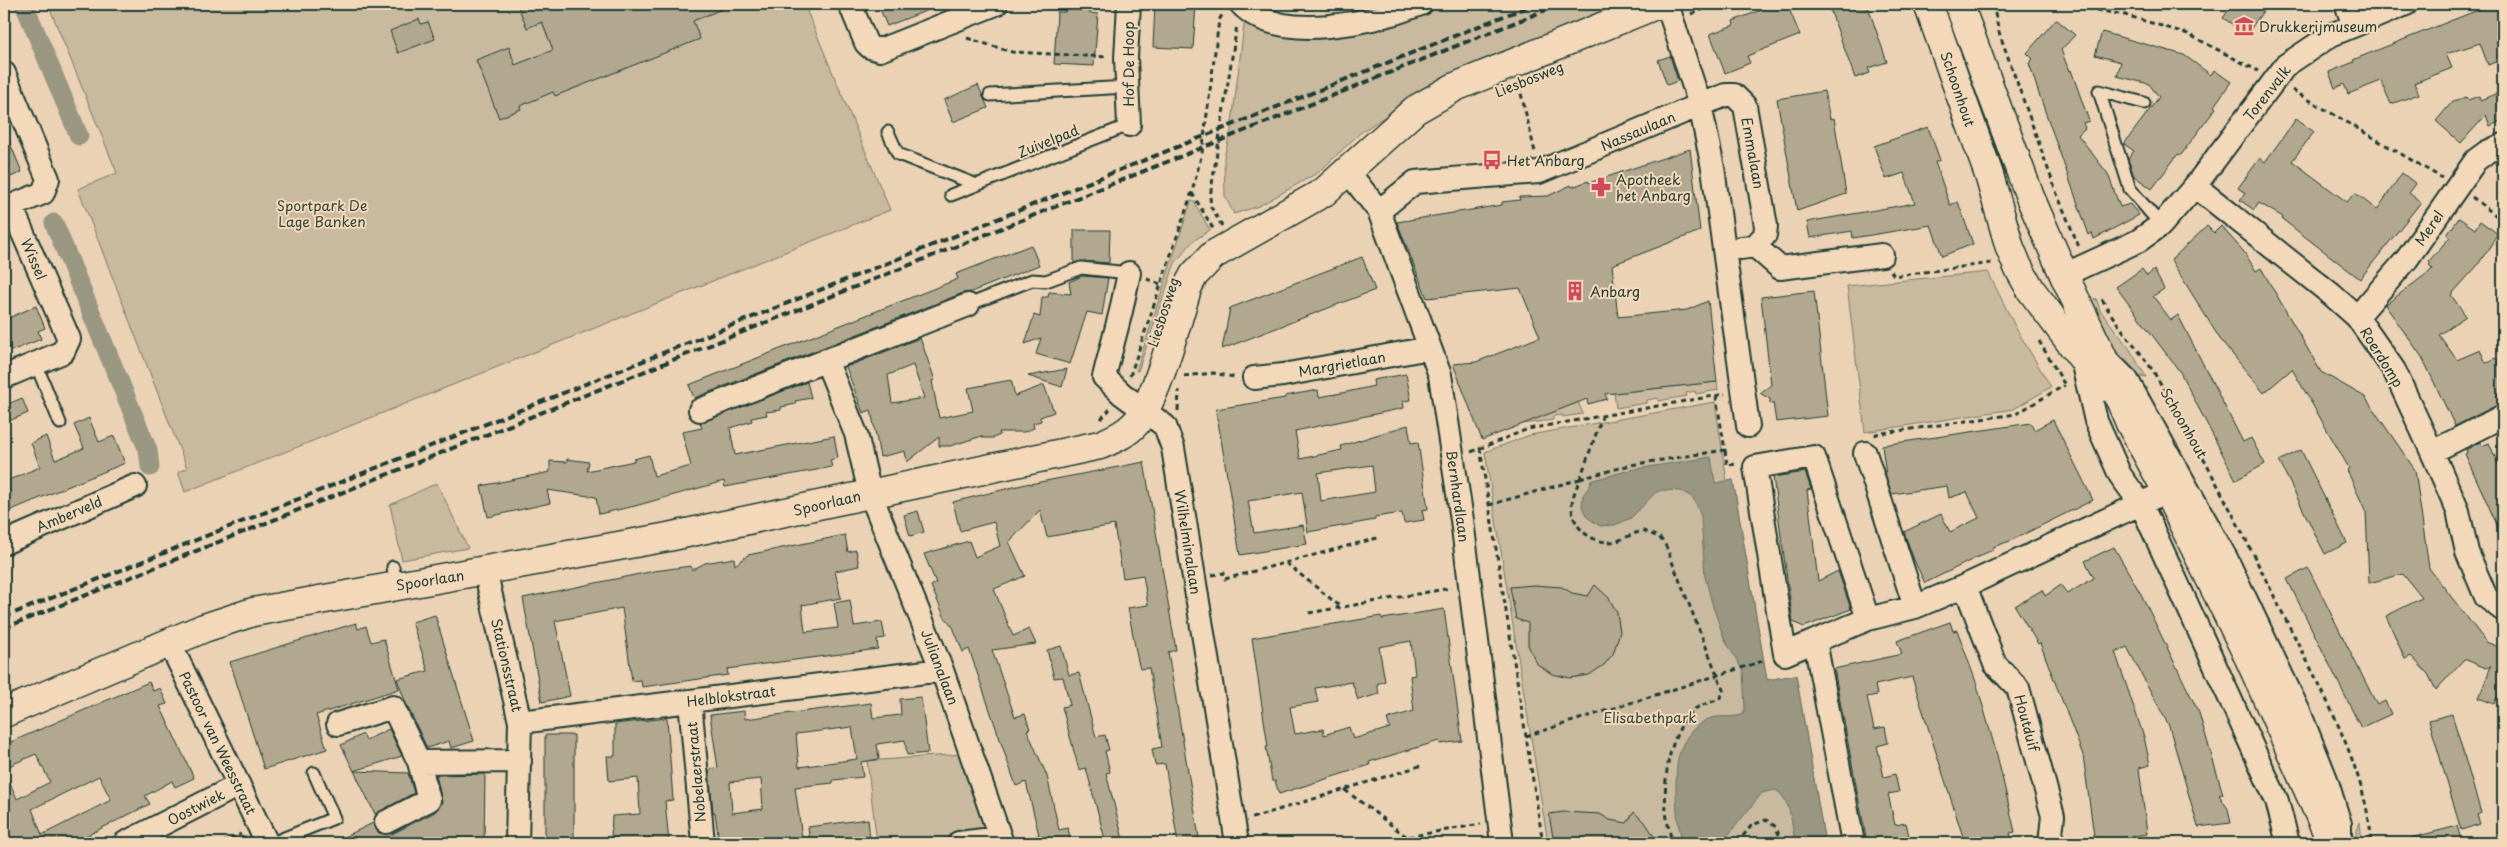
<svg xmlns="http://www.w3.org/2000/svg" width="2507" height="847" font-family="'Playpen Sans',sans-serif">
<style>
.green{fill:#c9b99f;stroke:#747b6a}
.water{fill:#999782;stroke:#687363}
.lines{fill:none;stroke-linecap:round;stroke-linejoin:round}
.canal{stroke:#999782;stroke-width:19}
.building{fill:#b2a890;stroke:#1f3d34;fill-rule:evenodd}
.lane-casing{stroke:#1f3d34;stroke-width:15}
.street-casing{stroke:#1f3d34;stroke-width:26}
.secondary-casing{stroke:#1f3d34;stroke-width:31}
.path{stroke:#1f3d34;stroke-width:3;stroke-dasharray:5 4;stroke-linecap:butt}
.lane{stroke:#f3d8ba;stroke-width:11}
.street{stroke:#f3d8ba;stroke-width:22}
.secondary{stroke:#f3d8ba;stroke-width:28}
.rail{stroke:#1f3d34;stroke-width:4;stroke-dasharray:8 4;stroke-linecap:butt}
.labels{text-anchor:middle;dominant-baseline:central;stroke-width:4;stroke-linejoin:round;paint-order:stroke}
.poi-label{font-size:14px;fill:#1f3d34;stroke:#f3d8ba;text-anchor:start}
.street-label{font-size:14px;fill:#1f3d34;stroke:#f3d8ba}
.park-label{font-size:14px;fill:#30493f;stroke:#f3d8ba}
</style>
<rect width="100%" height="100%" fill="#ebd2b5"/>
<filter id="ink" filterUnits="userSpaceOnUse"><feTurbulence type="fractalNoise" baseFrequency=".02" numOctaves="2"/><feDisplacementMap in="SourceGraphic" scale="10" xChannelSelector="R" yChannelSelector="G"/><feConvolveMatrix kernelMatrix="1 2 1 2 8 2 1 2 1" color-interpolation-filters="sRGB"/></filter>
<g filter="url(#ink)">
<!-- green -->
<path class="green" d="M48,4H804L890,210L185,492L178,472L187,468L78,189L117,173Z
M1451,4H1624L1483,60L1419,94L1360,133L1319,172L1259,206L1234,214L1225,196L1224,157L1231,131L1245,17L1315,36L1371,32Z
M1191,201L1194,202L1210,230L1193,241L1175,263L1138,371H1136Z
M1988,272L2017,330L2051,387L2014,409L1865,432L1847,286Z
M2096,298L2100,310L2129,348L2146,377C2110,375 2101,335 2086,307Z
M1717,382L1718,390L1696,394L1695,391L1686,393L1687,396L1658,401V398L1647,400V403L1616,408L1614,393Z
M1578,402L1583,414L1563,417V415L1553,416V420L1522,424Z
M1715,402L1727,481L1733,480L1767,680L1796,675L1825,843H1548L1485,452L1530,435Z
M437,483L468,548L402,560L390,505Z
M964,754L988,834L917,843H877L867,761Z
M2360,822L2362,843H2353Z"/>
<!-- water -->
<path class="water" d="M1711,457L1715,483L1733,480L1767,680L1796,675L1825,843H1795C1792,828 1791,797 1775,790L1762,793L1722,843H1684C1675,830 1674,770 1679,755C1682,743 1690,730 1701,723C1714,713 1727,719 1742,715L1745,709L1743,671L1724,638L1713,607L1705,577L1701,517L1696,503L1692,497L1681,491L1662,490L1655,493L1631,518L1615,525L1600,526L1587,517L1582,507L1583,495L1591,484L1590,481L1630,470Z"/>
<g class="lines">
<!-- canal -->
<path class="canal" d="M24,4L79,136
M54,223L148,450L150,467"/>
</g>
<!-- building -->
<path class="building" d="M517,4H734L693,21L700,39L555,96L553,92L520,106L521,109L499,118L476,60L509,47L515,65L553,50L542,22L527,28Z
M878,4H940L941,5L887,26Z
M1066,4L1090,5L1089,13L1098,14L1094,66L1054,64L1057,12H1065Z
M1155,4H1196L1193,49L1153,47Z
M1776,4H1787L1800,35L1747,56L1750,63L1725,73L1710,34L1734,25L1733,21Z
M1828,4H1867L1887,62L1868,68L1870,73L1855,78Z
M2233,4H2268L2247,34L2223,18Z
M2493,4H2503V59L2488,65L2480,43L2446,54L2452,68L2414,83L2419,94L2391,104L2381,81L2348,94L2344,84L2335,88L2329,72L2354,62L2353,60L2370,53Z
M419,19L421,24L428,22L435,39L398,53L390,31Z
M2056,19L2075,35L2061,50L2069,71L2071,70L2089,121L2083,123L2085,128L2078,135L2108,174L2120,207L2130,204L2139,215L2094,239L2092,233L2089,235L2039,94L2029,63L2033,59L2027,53Z
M2102,32L2184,55L2211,75L2214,70L2231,82L2214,106L2216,108L2189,144L2181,155L2178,154L2152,189L2134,176L2128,159L2134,151L2124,144L2159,97L2149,84L2117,76L2121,62L2095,55Z
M1670,56L1678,81L1667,85L1658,60Z
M978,85L988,108L953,122L944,100Z
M1824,91L1830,119L1834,118L1846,194L1797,211L1777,99Z
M2503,91V120L2490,126L2486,115L2461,143L2436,121L2453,101L2466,97L2468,100L2479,96L2480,100Z
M2296,119L2314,132L2292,161L2347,202L2355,193L2377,210L2402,173L2416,184L2409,193L2421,202L2360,279L2282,219L2283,217L2259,203L2254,210L2240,200L2245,193L2238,188L2260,158L2265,162Z
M1928,127L1940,160L1935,162L1950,205L1958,202L1973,244L1942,256L1931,225L1853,238L1852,231L1810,238L1807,222L1915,203L1904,173L1886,179L1874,146Z
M4,129L22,172L4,180Z
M1690,149L1700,231L1612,265L1618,317L1687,310L1708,301L1717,382L1605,394L1607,399L1588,404L1587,399L1482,440L1453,364L1476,362L1540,337L1520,288L1427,298L1397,222L1502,205V202L1520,200L1519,197L1548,196L1571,185L1572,187L1588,181L1589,183Z
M2459,218L2475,229L2480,221L2498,234L2477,266L2451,295L2466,316L2439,335L2457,360L2480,350L2486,363L2496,358L2499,364L2503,362V393L2496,396L2500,404L2455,426L2422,357L2385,305L2433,269L2429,265L2431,263L2429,261L2450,237L2447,235Z
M2207,226L2214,233L2221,226L2244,252L2256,271L2261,268L2321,372L2365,397L2415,470L2429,568L2486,642L2499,647L2503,637V683L2494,704L2479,698L2491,666L2486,668L2464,659L2436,690L2428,674L2411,656L2405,659L2386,616L2422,598L2403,574L2369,583L2366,512L2347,470L2349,468L2292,369L2264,393L2220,339L2171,260Z
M1074,230H1110L1109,263L1082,261L1074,263Z
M1031,245L1039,265L971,292L963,293L694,398L689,385L958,279L956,274Z
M1362,257L1375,290L1222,349L1230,308Z
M2142,269L2147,276L2154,270L2164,289L2153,296L2171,320L2178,315L2243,442L2251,438L2265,464L2236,480L2180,372L2116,287Z
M1082,276L1108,278L1102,315L1087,312L1070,364L1036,354L1041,338L1025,344L1034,315L1040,317L1042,297H1048L1049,292L1071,294L1069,282Z
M1814,291L1828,416L1776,422L1773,403L1770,404V399L1760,393L1771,385L1761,297Z
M36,306L45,328L38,331L41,339L11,351L8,344L4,346V320Z
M920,338L935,380L932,381L939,418L973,411L968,388L1011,380L1015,396L1044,385L1054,412L1040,417L1041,421L1033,423L1034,428L1024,432H999L1000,435L993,438H982V436L950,446H939V437L907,462L905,451L880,457L871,410L863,413L846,367ZM913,365L924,398L892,403L888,375Z
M1067,369L1062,387L1028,376Z
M1406,374L1411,400L1403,401L1404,408L1295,431L1300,459L1342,450L1341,446L1408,425L1411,443L1418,442L1428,509L1422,510L1424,520L1404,523L1402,513L1375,517V520L1308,532L1302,492L1248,501L1254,533L1303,525L1307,544L1240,555L1216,409L1285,398V396L1318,390L1319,397L1347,392L1374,386L1373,380ZM1372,465L1375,492L1321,501L1318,473Z
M807,382L811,398L795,401L796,404L781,407V410L766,412L767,415L751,418L752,421L730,428L735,455L834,436L838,458L830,460L832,467L725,487L724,481L635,506L599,514L596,497L547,490L550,503L488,517L481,486L550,472V461L567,462V459L589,462L587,471L634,461V459L649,455L654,476L691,466L682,432L702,428L700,423Z
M22,398L28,413L4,423V406Z
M89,418L99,442L114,436L125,463L4,513V482L40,467L31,443L46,436L55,460L70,454L84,448L74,425Z
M2053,420L2093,500L2010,541L1993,547L1994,549L1925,583L1914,560L1904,532L1941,514L1950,532L1979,518L1967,492L1949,498L1947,486L1892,494L1886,476L1882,445L2031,423L2034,430Z
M2480,442L2482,446L2489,443L2503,475V538L2465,454L2467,453L2466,450Z
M2301,450L2347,543L2325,554L2279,461Z
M1144,462L1176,650L1168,652L1200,843H1178L1165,764L1155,765L1152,749L1162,747L1156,709L1149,668L1140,669L1137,657L1128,608L1148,605L1143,575L1123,578L1114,525L1047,537L1040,510L1009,542L1025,576L994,589L1013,636L1029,629L1036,644L992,650L1015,717L1025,714L1030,729L1027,730L1047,776L1059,830L1068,828L1071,843H1029L1028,838L1039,835L1026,782L1016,786L969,649L963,652L953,627L944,616L931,586L936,583L924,554L969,541L975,557L1000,546L994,522L960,531L953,502L1030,483V484Z
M1805,472L1811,489L1807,490L1818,581L1838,571L1851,609L1804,627L1793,622L1773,477Z
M918,511L924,532L910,536L904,515Z
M845,535L848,552L856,550L859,566L835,571L841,598L802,605L805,632L838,628L834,603L850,600L854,626L882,622L885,638L877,639L878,649L727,669L728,675L642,687L641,680L632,681L622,608L555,621L570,696L542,702L523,598L654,571L691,566L692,570L705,563L734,558L735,565L748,555Z
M2114,547L2142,596L2199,713L2223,794L2219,795L2228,809L2231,823L2198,827L2169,726L2127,647L2115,652L2144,737L2150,765L2139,768L2147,834L2125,837L2123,843H2095L2083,755L2040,643L2038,644L2015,606L2042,590L2045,596L2061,585L2067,594L2094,578L2085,561Z
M2308,568L2377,705L2385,701L2391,714L2361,728L2287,579Z
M1533,585L1562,587L1572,593L1588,596L1595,585L1609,598L1617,613L1620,632L1613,654L1604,665L1589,675L1570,678L1552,674L1537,664L1528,645V623L1516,619L1510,587Z
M1444,609L1462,741L1440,744L1439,741L1369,762L1370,765L1279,794L1275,781H1272L1266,747H1268L1252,638L1381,616L1382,619ZM1411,641L1415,675L1410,676L1414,711L1387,719L1390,728L1353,739L1349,727L1324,735L1323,729L1295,734L1290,707L1318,702L1315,688L1352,682L1358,700L1379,694L1377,684L1385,681L1379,647Z
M435,615L474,741L451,748L449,741L427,748L405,701L397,679L428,671L412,622Z
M1950,622L1953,631L1957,630L1976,682L1997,755L2015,832L2010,833L2013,843H1965L1912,677L1875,685L1877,695L1867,697L1874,729L1885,727L1888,743L1877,746L1884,777L1895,774L1899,792L1888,794L1895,825L1906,823L1910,840L1896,843H1867L1834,669L1902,654L1897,641Z
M356,623L358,629L366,626L371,642L384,639L399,689L316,715L327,749L264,769L230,662Z
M1061,646L1069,675L1079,673L1096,737L1105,735L1109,750L1105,751L1110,772L1106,773L1124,843H1106L1086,768L1079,770L1062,707L1070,705L1063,677L1054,678L1047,650Z
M149,682L153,691L160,688L167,704L160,706L194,778L175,787L172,781L145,796L150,804L72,843H4V769L17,799L50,782L36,754L4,768V745ZM99,776L111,800L42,835L32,809Z
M921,697L928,753L907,755L905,740L877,744L879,759L861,762L863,777L833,780V783L795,787L802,838L764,843H719L715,812L713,813L709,770L718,768L710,715L744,711L745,719L871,703L873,718L901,715L900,699ZM852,727L857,759L799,767L796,734ZM761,779L763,809L732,813L730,782Z
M2452,714L2481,813L2477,815L2480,824L2461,830L2429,720Z
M667,718L673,800L665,801L669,843H613L611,840L612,816L640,814L638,778L609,781L607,756H615V724Z
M389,729L402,756L354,771L341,745L363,734L366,740Z
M545,735H574V843H545Z
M354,771L408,773L414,793L375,814Z
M485,774L484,843H332L373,823L379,833L392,834L435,812L442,802L436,775Z
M1564,812L1600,814L1610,820L1627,823L1634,812L1647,825L1658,843H1554L1549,814Z
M868,819L870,840L849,843H810L808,827Z
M2457,826L2462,843H2412L2411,838Z"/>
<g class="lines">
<defs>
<path id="lane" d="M990,95L1127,87
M2144,103L2099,91L2130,189L2161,225
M888,132L898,154L977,185
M951,195L1129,125
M968,305L1032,280L1046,281L1081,268L1129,273
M36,364L60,423
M393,567L396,585
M272,843L334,818L314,773"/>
<path id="street" d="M850,4L866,43L870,47L880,50L996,4
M1129,4L1126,58L1129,125
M1241,4C1279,45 1375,22 1421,4
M2346,4L2354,25
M4,73L48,179L43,193L4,209
M1346,169L1379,211L1440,375L1462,520L1502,843
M2195,186L2331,294L2357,317L2394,370L2432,452L2458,511L2467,552L2486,597L2503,610
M1379,211L1415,182L1539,172L1700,105L1667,4
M1741,248L1755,246L1780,268L1882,255
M1129,273L1121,311L1104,377L1122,394L1165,426L1173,448L1237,843
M2064,275L2138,241L2161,225L2195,186L2286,65L2331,35L2406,4
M2357,317L2407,259L2476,160L2487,152L2503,145
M2105,358L2127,380L2226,558L2300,714L2326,779L2340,824V843
M826,360L856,434L870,493L942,670L1002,843
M2082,360L2096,421L2120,475L2141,504L2277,801L2288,843
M4,377L63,352L69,339L11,206
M1254,378L1283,375L1430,348
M700,410L968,305
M1748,426L1713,168L1700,105L1726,95H1734L1745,106L1766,226L1765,235L1755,246
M2432,452L2503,416
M1865,453L1915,607L1965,586L2153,498
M4,543L135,486
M485,570L520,722L517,843
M1965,586L1995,664L2018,688L2053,816L2050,843
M1815,641L1785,654L1755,467L1814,457L1868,619
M169,642L267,843
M690,701L703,843
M520,722L942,670
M338,724L393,707L419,762L429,800L386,822
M419,762L520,761
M125,843L239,785
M959,843L1000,838
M1853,843L1815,641L1868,619L1915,607"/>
<path id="secondary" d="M1928,4L1989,175L2010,248L2018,267L2031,290L2104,387
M1959,4L2030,197L2064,275L2102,356L2130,423L2167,491L2249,658L2332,843
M4,713L204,628L253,612L668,537L1100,445C1114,439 1126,434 1136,423C1156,402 1178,317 1188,286L1194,275L1213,255L1324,192L1415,110L1455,87L1658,4"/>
</defs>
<!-- lane casing -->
<use href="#lane" class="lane-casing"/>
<!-- street casing -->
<use href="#street" class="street-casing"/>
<!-- secondary casing -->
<use href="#secondary" class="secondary-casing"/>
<!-- path -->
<path class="path" d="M1993,4L1999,32L2057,194L2079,247
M2061,4L2125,15L2188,34L2258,71
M1691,14L1716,4
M967,38L1012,52L1108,57
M1519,85L1535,152
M2292,90L2442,178
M1192,193L1214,230
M2472,197L2503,221
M1222,226L1211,207L1210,197L1237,25
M1891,271L1894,276L1992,263
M1147,279L1160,284
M2102,299C2116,326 2140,349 2156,376C2203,453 2242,532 2282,612C2319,686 2364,761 2372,843
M2039,341L2066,387
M1130,376L1192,192L1202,153L1219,20L1224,12
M1184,376L1213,373L1234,377
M1178,411L1179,390
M1101,419L1110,409
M1876,436V434L2016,414L2065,385
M1480,448L1543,843
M1725,450L1727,465L1737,464
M1471,452L1528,429L1725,394
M1580,479L1630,465L1725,450L1716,396
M1580,479L1602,417
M1489,505L1580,479C1576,489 1571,499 1572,509C1574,531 1596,546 1617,541C1626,538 1633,533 1643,531L1659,537L1665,544L1724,692L1719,699C1711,703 1702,704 1695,709C1663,736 1659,806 1673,843
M1286,563L1341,607
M1212,575L1224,573L1225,579L1381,537
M1309,613L1451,588
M1526,736L1766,660
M1345,790L1407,837
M1252,818L1423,765
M222,843L241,834
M1373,843L1481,824
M1737,843L1752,825L1766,820L1776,827L1782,843"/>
<!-- lane -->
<use href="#lane" class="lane"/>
<!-- street -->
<use href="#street" class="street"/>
<!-- secondary -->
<use href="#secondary" class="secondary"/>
<!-- rail -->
<path class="rail" d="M4,617L1534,4
M4,628L1561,4"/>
</g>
</g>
<!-- icons -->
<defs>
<symbol id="museum-bare" viewBox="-9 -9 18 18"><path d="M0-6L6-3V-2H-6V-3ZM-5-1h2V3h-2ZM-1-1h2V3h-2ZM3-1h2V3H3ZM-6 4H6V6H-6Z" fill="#d1495b" stroke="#f3d8ba" stroke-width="2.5" paint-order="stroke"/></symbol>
<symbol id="bus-bare" viewBox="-9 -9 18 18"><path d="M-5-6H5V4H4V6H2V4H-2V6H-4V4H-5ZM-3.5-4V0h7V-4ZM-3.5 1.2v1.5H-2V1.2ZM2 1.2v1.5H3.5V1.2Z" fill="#d1495b" stroke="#f3d8ba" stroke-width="2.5" paint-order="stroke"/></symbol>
<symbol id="pharmacy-bare" viewBox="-9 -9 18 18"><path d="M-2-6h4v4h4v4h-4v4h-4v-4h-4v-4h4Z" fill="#d1495b" stroke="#f3d8ba" stroke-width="2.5" paint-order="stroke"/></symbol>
<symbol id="building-bare" viewBox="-9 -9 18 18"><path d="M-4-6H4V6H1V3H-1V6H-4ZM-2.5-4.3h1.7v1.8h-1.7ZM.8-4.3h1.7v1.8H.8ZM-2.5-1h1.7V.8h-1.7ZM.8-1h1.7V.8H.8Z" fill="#d1495b" stroke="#f3d8ba" stroke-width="2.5" paint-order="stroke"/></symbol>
</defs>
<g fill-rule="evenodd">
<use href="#museum-bare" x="2230" y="12" width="28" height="28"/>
<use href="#bus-bare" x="1478" y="146" width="28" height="28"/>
<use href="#pharmacy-bare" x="1587" y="173" width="28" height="28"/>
<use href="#building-bare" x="1561" y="277" width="28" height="28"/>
</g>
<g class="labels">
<!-- poi labels -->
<g class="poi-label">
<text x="2259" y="26">Drukkerijmuseum</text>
<text x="1507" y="160">Het Anbarg</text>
<text x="1616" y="179">Apotheek<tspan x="1616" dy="16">het Anbarg</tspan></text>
<text x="1590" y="291">Anbarg</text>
</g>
<!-- street labels -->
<g class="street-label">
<text transform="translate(1128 64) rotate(-90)">Hof De Hoop</text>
<text transform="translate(1529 79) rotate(-22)">Liesbosweg</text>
<text transform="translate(1958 89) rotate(71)">Schoonhout</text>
<text transform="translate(2267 93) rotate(-52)">Torenvalk</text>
<text transform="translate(1638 131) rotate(-23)">Nassaulaan</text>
<text transform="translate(1048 141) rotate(-22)">Zuivelpad</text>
<text transform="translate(1753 153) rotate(80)">Emmalaan</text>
<text transform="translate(2429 228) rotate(-55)">Merel</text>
<text transform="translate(34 259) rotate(67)">Wissel</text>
<text transform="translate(1163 312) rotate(-72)">Liesbosweg</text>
<text transform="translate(2382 357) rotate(58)">Roerdomp</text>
<text transform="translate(1342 364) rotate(-10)">Margrietlaan</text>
<text transform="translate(2184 423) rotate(60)">Schoonhout</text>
<text transform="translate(1458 496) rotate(82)">Bernhardlaan</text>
<text transform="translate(827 503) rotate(-13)">Spoorlaan</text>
<text transform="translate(69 514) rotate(-23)">Amberveld</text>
<text transform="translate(1188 542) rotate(81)">Wilhelminalaan</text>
<text transform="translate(430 580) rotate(-9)">Spoorlaan</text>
<text transform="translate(507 665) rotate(77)">Stationsstraat</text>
<text transform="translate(940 667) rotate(69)">Julianalaan</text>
<text transform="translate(731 696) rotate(-7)">Helblokstraat</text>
<text transform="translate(2027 723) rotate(75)">Houtduif</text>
<text transform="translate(218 743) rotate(64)">Pastoor van Weesstraat</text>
<text transform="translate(696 772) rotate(-95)">Nobelaerstraat</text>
<text transform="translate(196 807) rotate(-27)">Oostwiek</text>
</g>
<!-- park labels -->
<g class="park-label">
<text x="322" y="205">Sportpark De<tspan x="322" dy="16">Lage Banken</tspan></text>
<text x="1650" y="717">Elisabethpark</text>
</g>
</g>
<!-- margin -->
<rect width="2507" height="847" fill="none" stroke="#f3d8ba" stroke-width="20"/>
<rect x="10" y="10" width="2487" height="827" fill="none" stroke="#1f3d34" stroke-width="2" filter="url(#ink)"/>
</svg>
